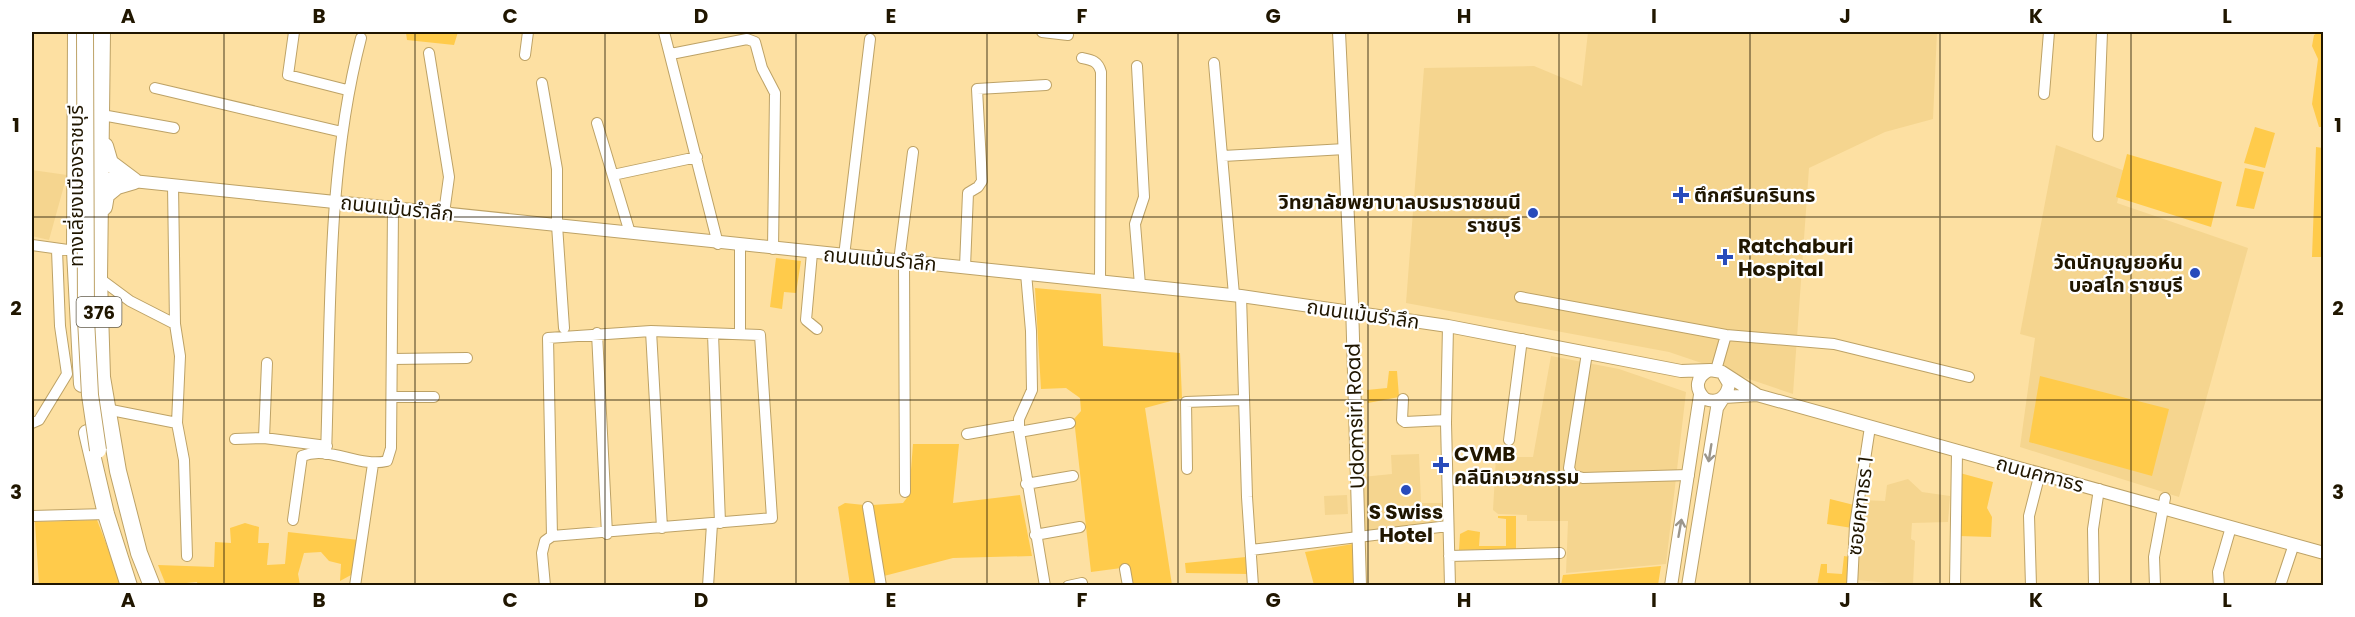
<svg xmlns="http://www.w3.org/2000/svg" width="2355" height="617" font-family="Poppins,'Noto Sans Thai',sans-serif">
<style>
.built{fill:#f5d58f}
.green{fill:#ffcb4b}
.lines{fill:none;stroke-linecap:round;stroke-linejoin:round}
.minor-casing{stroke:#bda266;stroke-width:12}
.tertiary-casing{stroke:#bda266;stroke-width:14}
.primary-casing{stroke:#bda266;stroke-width:18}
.minor{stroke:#fff;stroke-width:10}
.tertiary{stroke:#fff;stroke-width:12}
.primary{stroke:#fff;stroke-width:16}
.primary-bridge-casing{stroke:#bda266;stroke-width:18;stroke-linecap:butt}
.primary-bridge{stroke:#fff;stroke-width:16}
.oneway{stroke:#9b968c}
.grid{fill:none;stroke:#201600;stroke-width:1.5;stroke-opacity:0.55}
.poi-dot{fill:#284bbb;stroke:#fff;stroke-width:2}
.labels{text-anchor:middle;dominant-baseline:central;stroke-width:4.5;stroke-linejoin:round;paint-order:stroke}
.shield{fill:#fff;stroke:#635c4c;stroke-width:1.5}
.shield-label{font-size:18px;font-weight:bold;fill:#201600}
.street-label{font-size:20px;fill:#201600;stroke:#fff}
.poi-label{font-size:20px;font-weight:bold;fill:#201600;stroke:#fff;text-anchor:start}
.neatline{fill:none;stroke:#201600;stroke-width:2}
.grid-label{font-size:20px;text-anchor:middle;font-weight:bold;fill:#201600}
</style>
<rect width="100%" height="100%" fill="#fde0a2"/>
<!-- built -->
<path class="built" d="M1588,32H1937L1933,119L1885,132L1809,168L1793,394L1669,352L1406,303L1424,68L1534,66L1582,86Z
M2056,145L2125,171L2117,203L2248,248L2179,497L2020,447L2035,338L2020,334Z
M32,170L67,175L49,240L32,236Z
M1551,356L1619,369L1686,392L1666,564L1566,573L1568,521H1527V515L1498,514L1493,510L1496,457H1533Z
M1419,454L1421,503H1443V522L1365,533L1362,477L1392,474L1391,455Z
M1908,479L1922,492L1950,496L1948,522L1912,523L1911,539L1915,541L1913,585L1856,580L1862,500L1885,501L1887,485Z
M1347,495L1348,514L1325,515L1324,496Z"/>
<!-- green -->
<path class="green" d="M376,32H458L454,45L407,40L406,33Z
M2319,32H2324L2323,127H2319L2312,104L2318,59L2312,46L2314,35Z
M2255,127L2275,133L2265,168L2244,163Z
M2316,147L2323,148V257H2312Z
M2127,154L2222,182L2211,227L2116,197Z
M2245,168L2264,172L2254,209L2236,206Z
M776,258L801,261L796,293L784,292L782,309L770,307Z
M1035,288L1101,294L1103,346L1180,353L1182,398L1145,408L1172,585H1133L1129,567L1091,572L1074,419L1081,411L1080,398L1066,388L1041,389Z
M1389,371H1397L1399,397L1368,403L1367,390L1387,388Z
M2040,376L2169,409L2152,476L2029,442Z
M913,444H959L953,503L1020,495L1032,556L953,558L884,576L872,505L903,503L909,495Z
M1960,473L1993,482L1987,508L1992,517L1991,537L1959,536Z
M1830,499L1854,505L1852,528L1827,524Z
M845,503L864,505L878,585H850L838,507Z
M1498,516H1516V549L1459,550L1460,534L1468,530L1480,532L1479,546H1506V519L1498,518Z
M97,520L122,585H39L35,522Z
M245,523L259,527L258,543H269L267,565L285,564L288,532L359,540L351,575L340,581L341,564L329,561L321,552L304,553L298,574L300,585L198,586L197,582L166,585L158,565L214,567L215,542L231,543L230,528Z
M1353,544V585H1314L1305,552Z
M1844,556L1850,557L1849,585L1817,586L1821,564H1827V573L1842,574Z
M1246,557L1248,574L1186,573L1185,563Z
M1661,566L1658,585H1561L1563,575Z"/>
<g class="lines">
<defs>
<path id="minor" d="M294,32L288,75L347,90
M664,32L718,244
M1042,32L1068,35
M429,53L449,177L444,213
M671,54L747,39L755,42L762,68L775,93L773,249
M525,55L528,32
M1082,58C1092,60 1098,61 1101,72L1100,281
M1214,63L1234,295
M1137,66L1144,197L1135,224L1140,285
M542,83L557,169V225L564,328
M155,88L342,132
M2044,94L2049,32
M102,115L174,128
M597,123L630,233
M2098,136L2102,32
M1223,156L1345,149
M613,175L697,157
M173,185L175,324L180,356L177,423L184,460L187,556
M32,245L75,251
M812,253L806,320L817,329
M844,256L870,39
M899,261L913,152
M904,262L905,492
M965,267L968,193L978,187L982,181L977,89L1046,85
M1026,273L1031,331L1032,390L1019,419V431L1045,586
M99,278L130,301L175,324
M1241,296L1247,497L1253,586
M1520,297L1726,335L1834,344L1969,377
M1448,326L1446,423L1450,586
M651,331L662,528
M597,333L607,534
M713,334L720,523
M740,334V246
M1587,353L1569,468L1572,475L1583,478L1689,475
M393,359L467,358
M1716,370L1726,335
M393,397H434
M1403,399L1402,420L1405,422L1446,420
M106,409L177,423
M32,423L39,420L67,374L60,326L57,250
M1019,432L1070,423
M967,434L1019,425
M264,438L267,363
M235,439L264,438L327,446
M1509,440L1522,339
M326,454C331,315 326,173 361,38
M1187,469L1186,402L1243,400
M1026,484L1073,476
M868,507L881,586
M32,516L106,514
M293,520L302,456C329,445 359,468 387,461L391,448L393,208
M1035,535L1080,527
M1251,550L1448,526
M1449,556L1560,553
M1125,569L1128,586
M355,586L373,464
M545,586L542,553L545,541L552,536L772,518L760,335L651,331L548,338L552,536
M708,586L712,524
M1068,586L1082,583
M1852,586L1855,525L1870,427
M1955,586L1957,452
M2031,586L2029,516L2040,473
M2094,586L2093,529L2099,489
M2155,586L2154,557L2165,498
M2219,586L2218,572L2231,527
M2280,586L2294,544"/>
<path id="tertiary" d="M1339,32L1352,303L1360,586
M94,177L1241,296L1448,326L1681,371L1710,370
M1722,372L1729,384C1727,397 1718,404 1705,399C1694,389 1696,376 1710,370L1722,372L1756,394
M1724,397L1757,395L2324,553
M1671,586L1700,395
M1688,586L1717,408L1724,397"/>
<path id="primary" d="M76,32L75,251L82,384
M102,32L99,278L102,377L118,471L139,553L152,586
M105,146L110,163L134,181
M104,207L106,195L117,186L134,181
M87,433L106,514L129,586"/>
</defs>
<!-- minor casing -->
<use href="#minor" class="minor-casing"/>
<!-- tertiary casing -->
<use href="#tertiary" class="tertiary-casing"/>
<!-- primary casing -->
<use href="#primary" class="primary-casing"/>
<!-- minor -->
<use href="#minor" class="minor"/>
<!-- tertiary -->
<use href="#tertiary" class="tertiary"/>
<!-- primary -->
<use href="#primary" class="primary"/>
<defs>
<path id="primary-bridge" d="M85,32L86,319L90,395L98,450"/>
</defs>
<!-- primary-bridge casing -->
<use href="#primary-bridge" class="primary-bridge-casing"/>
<!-- primary-bridge -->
<use href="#primary-bridge" class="primary-bridge"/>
</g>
<!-- one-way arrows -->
<defs><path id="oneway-shaft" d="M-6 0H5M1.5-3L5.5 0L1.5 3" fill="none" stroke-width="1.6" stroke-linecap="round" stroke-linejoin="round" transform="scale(1.5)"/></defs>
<g class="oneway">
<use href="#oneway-shaft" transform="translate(1710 453) rotate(99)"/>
<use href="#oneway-shaft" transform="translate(1680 528) rotate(-80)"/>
</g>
<!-- grid -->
<path class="grid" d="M224,32V586M415,32V586M605,32V586M796,32V586M987,32V586M1178,32V586M1368,32V586M1559,32V586M1750,32V586M1940,32V586M2131,32V586M32,217H2324M32,400H2324"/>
<!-- markers -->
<g class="poi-dot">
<path d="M1678 186h6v6h6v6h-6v6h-6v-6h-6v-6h6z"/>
<circle cx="1533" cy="213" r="6"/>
<path d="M1722 248h6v6h6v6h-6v6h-6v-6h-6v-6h6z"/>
<circle cx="2195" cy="273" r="6"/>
<path d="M1438 456h6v6h6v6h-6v6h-6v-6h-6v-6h6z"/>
<circle cx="1406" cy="490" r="6"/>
</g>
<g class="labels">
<!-- shield labels -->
<rect class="shield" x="76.5" y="297" width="45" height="30" rx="4.5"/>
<g class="shield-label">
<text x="99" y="312">376</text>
</g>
<!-- street labels -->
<g class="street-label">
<text transform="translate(76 186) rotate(-90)">ทางเลี่ยงเมืองราชบุรี</text>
<text transform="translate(397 208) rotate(6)">ถนนแม้นรำลึก</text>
<text transform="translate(880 259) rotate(5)">ถนนแม้นรำลึก</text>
<text transform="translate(1363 314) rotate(8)">ถนนแม้นรำลึก</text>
<text transform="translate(1355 416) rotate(-92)">Udomsiri Road</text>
<text transform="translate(2040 474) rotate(15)">ถนนคฑาธร</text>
<text transform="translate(1860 506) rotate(-83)">ซอยคฑาธร 1</text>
</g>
<!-- poi labels -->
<g class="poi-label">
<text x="1694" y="195">ตึกศรีนครินทร</text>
<text x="1521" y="202" text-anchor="end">วิทยาลัยพยาบาลบรมราชชนนี<tspan x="1521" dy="23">ราชบุรี</tspan></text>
<text x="1738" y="246">Ratchaburi<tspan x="1738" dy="23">Hospital</tspan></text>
<text x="2183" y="262" text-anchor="end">วัดนักบุญยอห์น<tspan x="2183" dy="23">บอสโก ราชบุรี</tspan></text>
<text x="1454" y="454">CVMB<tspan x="1454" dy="23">คลีนิกเวชกรรม</tspan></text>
<text x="1406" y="512" text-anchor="middle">S Swiss<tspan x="1406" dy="23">Hotel</tspan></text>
</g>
</g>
<!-- border -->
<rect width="2355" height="617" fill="none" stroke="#ffffff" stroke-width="66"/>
<rect x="33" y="33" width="2289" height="551" class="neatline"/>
<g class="grid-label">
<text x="128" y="23">A</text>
<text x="319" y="23">B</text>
<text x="510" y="23">C</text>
<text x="701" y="23">D</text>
<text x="891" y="23">E</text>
<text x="1082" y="23">F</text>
<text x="1273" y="23">G</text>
<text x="1464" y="23">H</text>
<text x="1654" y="23">I</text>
<text x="1845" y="23">J</text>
<text x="2036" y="23">K</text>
<text x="2227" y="23">L</text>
<text x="16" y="132">1</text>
<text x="2338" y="132">1</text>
<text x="16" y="315">2</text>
<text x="2338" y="315">2</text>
<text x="16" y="499">3</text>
<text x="2338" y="499">3</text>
<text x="128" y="607">A</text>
<text x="319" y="607">B</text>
<text x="510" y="607">C</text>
<text x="701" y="607">D</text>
<text x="891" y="607">E</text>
<text x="1082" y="607">F</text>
<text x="1273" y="607">G</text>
<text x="1464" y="607">H</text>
<text x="1654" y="607">I</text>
<text x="1845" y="607">J</text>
<text x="2036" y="607">K</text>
<text x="2227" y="607">L</text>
</g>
</svg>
